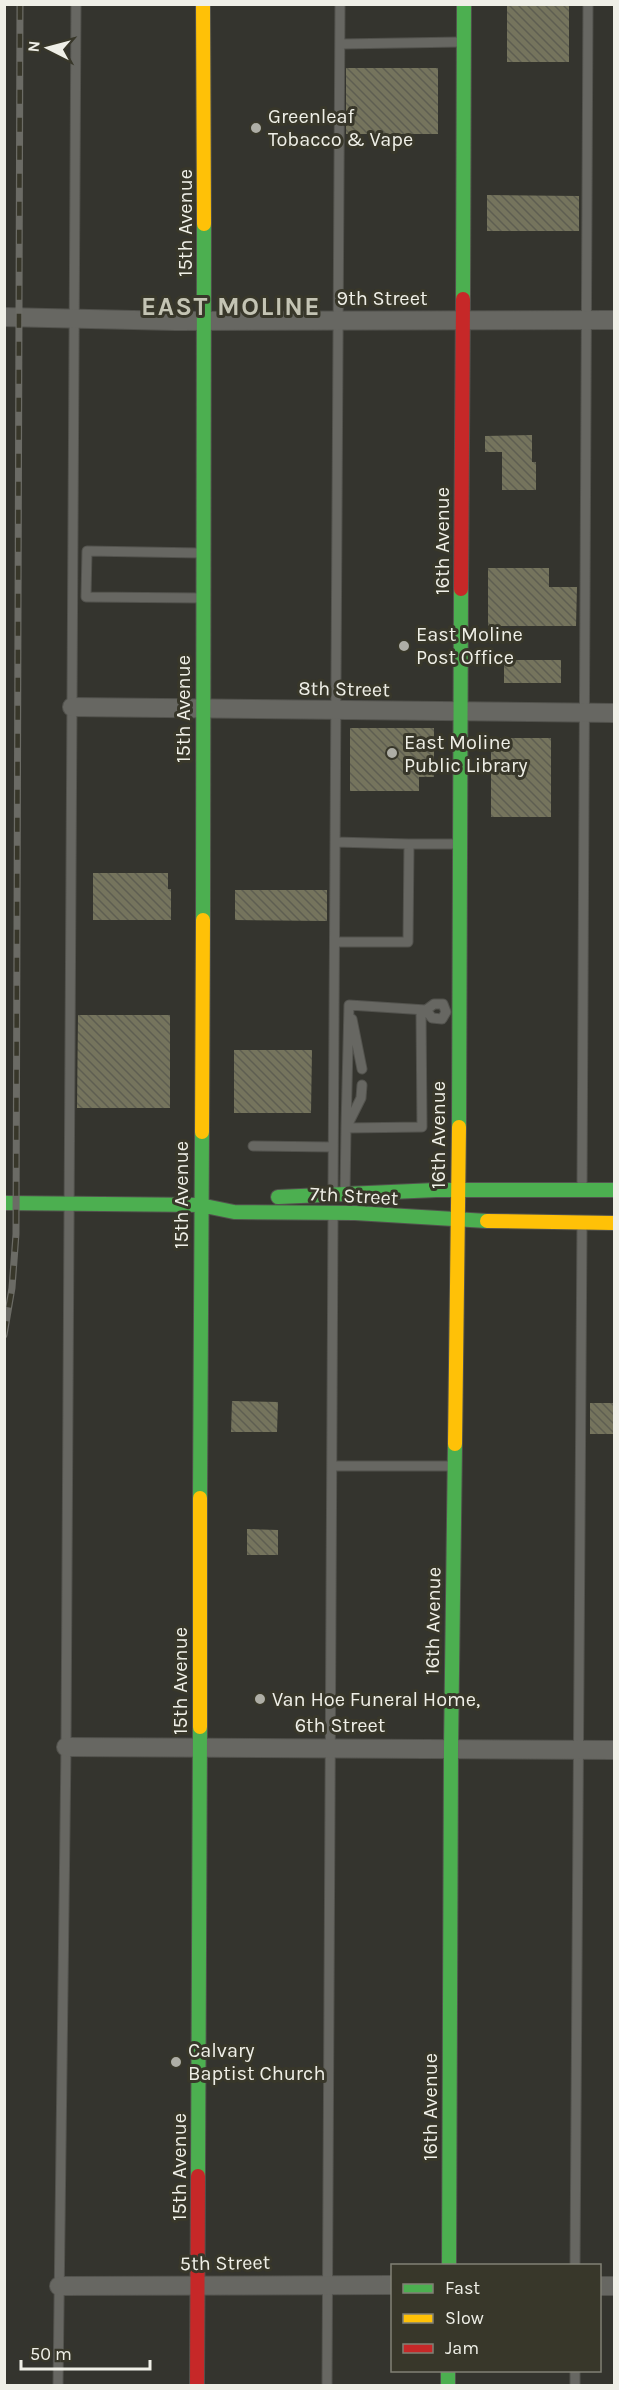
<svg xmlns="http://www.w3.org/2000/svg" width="619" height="2390" font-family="Karla,sans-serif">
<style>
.building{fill:url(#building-back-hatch)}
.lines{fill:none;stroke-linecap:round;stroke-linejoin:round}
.lane-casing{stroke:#52524d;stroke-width:11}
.street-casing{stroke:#52524d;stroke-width:20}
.fast-casing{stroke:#52524d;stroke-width:16}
.slow-casing{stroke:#52524d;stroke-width:16}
.jam-casing{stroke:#52524d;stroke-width:16}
.lane{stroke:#676762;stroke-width:9}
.street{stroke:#676762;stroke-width:18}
.fast{stroke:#4caf50;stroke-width:14}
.slow{stroke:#ffc107;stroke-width:14}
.jam{stroke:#c62828;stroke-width:14}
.rail-casing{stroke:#6b6b65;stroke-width:7}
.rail{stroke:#38372a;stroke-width:4.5;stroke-dasharray:14;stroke-linecap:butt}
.poi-dot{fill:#aeaea6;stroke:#38372a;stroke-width:2}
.labels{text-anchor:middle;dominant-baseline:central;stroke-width:6;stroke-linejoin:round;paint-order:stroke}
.poi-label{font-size:20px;fill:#efefe7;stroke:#38372a;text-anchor:start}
.street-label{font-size:20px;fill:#efefe7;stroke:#38372a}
.district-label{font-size:26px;font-weight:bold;letter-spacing:1.5px;fill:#c4c4b4;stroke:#38372a}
</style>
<defs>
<pattern id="building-back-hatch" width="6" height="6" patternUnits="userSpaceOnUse" patternTransform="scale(1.5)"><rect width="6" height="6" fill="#75745d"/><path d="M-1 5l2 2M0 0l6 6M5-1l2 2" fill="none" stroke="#5e5e51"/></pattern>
</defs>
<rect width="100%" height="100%" fill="#34342e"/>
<!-- building -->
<path class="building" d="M507,4H569V62H507Z
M346,68H438V134H346Z
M487,195L579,196V231H487Z
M532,435V462H536V490H502V452H485V436Z
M488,568H549V587H577L576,626H488Z
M504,660H561V683H504Z
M350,728H434V777H419V791H350Z
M491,738H551V817H491Z
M93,873H168V889H171V920H93Z
M235,890H327V921L235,920Z
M78,1015H170V1108H77Z
M234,1050H312L311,1113H234Z
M232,1401L278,1402L277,1432H231Z
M590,1403H615V1434H590Z
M247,1529L278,1530V1555H247Z"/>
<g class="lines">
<defs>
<path id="lane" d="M340,44L461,42
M201,553L87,551L86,597L203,598
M409,844H458
M335,942H408L409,844L335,842
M421,1010L422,1127L346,1128L349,1005L426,1010L434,1004H443L446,1012
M426,1010L432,1018L442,1019L446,1012
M352,1019L362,1069
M253,1146L333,1147
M582,1188L588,4
M333,1193L340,4
M345,1193L346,1128L361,1098L362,1085
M332,1466H452
M575,2266L582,1224
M58,2386L66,1747L76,4
M327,2386L333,1216
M575,2386V2370"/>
<path id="street" d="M4,317L176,321L614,320
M72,707L614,713
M66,1747L614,1750
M59,2286L392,2285
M600,2286H614"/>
<path id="fast" d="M463,299L464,4
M203,920L204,224
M459,1127L461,589
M278,1197L436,1190H614
M4,1203L200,1205L234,1212L355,1213L487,1221
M200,1498L202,1132
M198,2176L200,1727
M449,2266L451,1748L455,1444
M448,2370V2386"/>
<path id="slow" d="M203,4L204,224
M202,1132L203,920
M487,1221L614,1223
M455,1444L459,1127
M200,1727V1498"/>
<path id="jam" d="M461,589L463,299
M197,2386L198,2176"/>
</defs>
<!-- lane casing -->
<use href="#lane" class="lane-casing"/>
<!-- street casing -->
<use href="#street" class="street-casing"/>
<!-- fast casing -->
<use href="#fast" class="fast-casing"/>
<!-- slow casing -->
<use href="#slow" class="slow-casing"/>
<!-- jam casing -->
<use href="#jam" class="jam-casing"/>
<!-- lane -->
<use href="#lane" class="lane"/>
<!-- street -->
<use href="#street" class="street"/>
<!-- fast -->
<use href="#fast" class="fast"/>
<!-- slow -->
<use href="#slow" class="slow"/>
<!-- jam -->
<use href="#jam" class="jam"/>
<defs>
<path id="rail" d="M4,1335L12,1288L16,1234L20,4"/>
</defs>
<!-- rail casing -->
<use href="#rail" class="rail-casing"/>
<!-- rail -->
<use href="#rail" class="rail"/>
</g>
<!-- markers -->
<g class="poi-dot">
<circle cx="256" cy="128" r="6"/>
<circle cx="404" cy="646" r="6"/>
<circle cx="392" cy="753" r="6"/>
<circle cx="260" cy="1699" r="6"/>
<circle cx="176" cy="2062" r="6"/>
</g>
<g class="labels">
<!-- poi labels -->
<g class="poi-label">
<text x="268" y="116">Greenleaf<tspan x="268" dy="23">Tobacco &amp; Vape</tspan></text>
<text x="416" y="634">East Moline<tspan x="416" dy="23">Post Office</tspan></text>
<text x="404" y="742">East Moline<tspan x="404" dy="23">Public Library</tspan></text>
<text x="272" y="1699">Van Hoe Funeral Home,</text>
<text x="188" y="2050">Calvary<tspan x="188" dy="23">Baptist Church</tspan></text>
</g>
<!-- street labels -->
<g class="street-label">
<text transform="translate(185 223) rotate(-90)">15th Avenue</text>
<text x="382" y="298">9th Street</text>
<text transform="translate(442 541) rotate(-90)">16th Avenue</text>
<text transform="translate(344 689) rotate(1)">8th Street</text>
<text transform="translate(183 709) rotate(-90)">15th Avenue</text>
<text transform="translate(438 1135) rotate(-90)">16th Avenue</text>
<text transform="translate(181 1195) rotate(-90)">15th Avenue</text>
<text transform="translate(354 1196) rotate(3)">7th Street</text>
<text transform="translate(433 1621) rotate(-89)">16th Avenue</text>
<text transform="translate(180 1681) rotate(-90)">15th Avenue</text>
<text x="340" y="1725">6th Street</text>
<text transform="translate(430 2107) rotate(-90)">16th Avenue</text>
<text transform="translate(179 2167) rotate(-90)">15th Avenue</text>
<text transform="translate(225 2263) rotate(-1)">5th Street</text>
</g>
<!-- district labels -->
<g class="district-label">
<text x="231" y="306">EAST MOLINE</text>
</g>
</g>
<!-- border -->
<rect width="619" height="2390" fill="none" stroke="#efefe7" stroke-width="12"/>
<!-- legend -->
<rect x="391" y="2264" width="210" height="108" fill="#38372a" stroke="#818176" stroke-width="1.5"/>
<rect x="403" y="2284" width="30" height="9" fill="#4caf50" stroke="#818176" stroke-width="1.5"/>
<text x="445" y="2294" font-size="18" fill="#efefe7">Fast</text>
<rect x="403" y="2314" width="30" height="9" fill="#ffc107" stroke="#818176" stroke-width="1.5"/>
<text x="445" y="2324" font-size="18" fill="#efefe7">Slow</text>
<rect x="403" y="2344" width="30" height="9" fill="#c62828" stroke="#818176" stroke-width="1.5"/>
<text x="445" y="2354" font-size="18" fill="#efefe7">Jam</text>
<!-- north arrow -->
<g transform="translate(48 48) rotate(276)" stroke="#38372a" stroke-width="4.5" paint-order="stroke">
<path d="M0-4.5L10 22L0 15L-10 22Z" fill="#efefe7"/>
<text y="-9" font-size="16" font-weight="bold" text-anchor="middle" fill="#efefe7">N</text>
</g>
<!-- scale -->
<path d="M21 2360v9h129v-9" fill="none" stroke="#efefe7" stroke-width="3"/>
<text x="30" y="2360" font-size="18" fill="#efefe7" stroke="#38372a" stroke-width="4.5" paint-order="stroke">50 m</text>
</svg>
